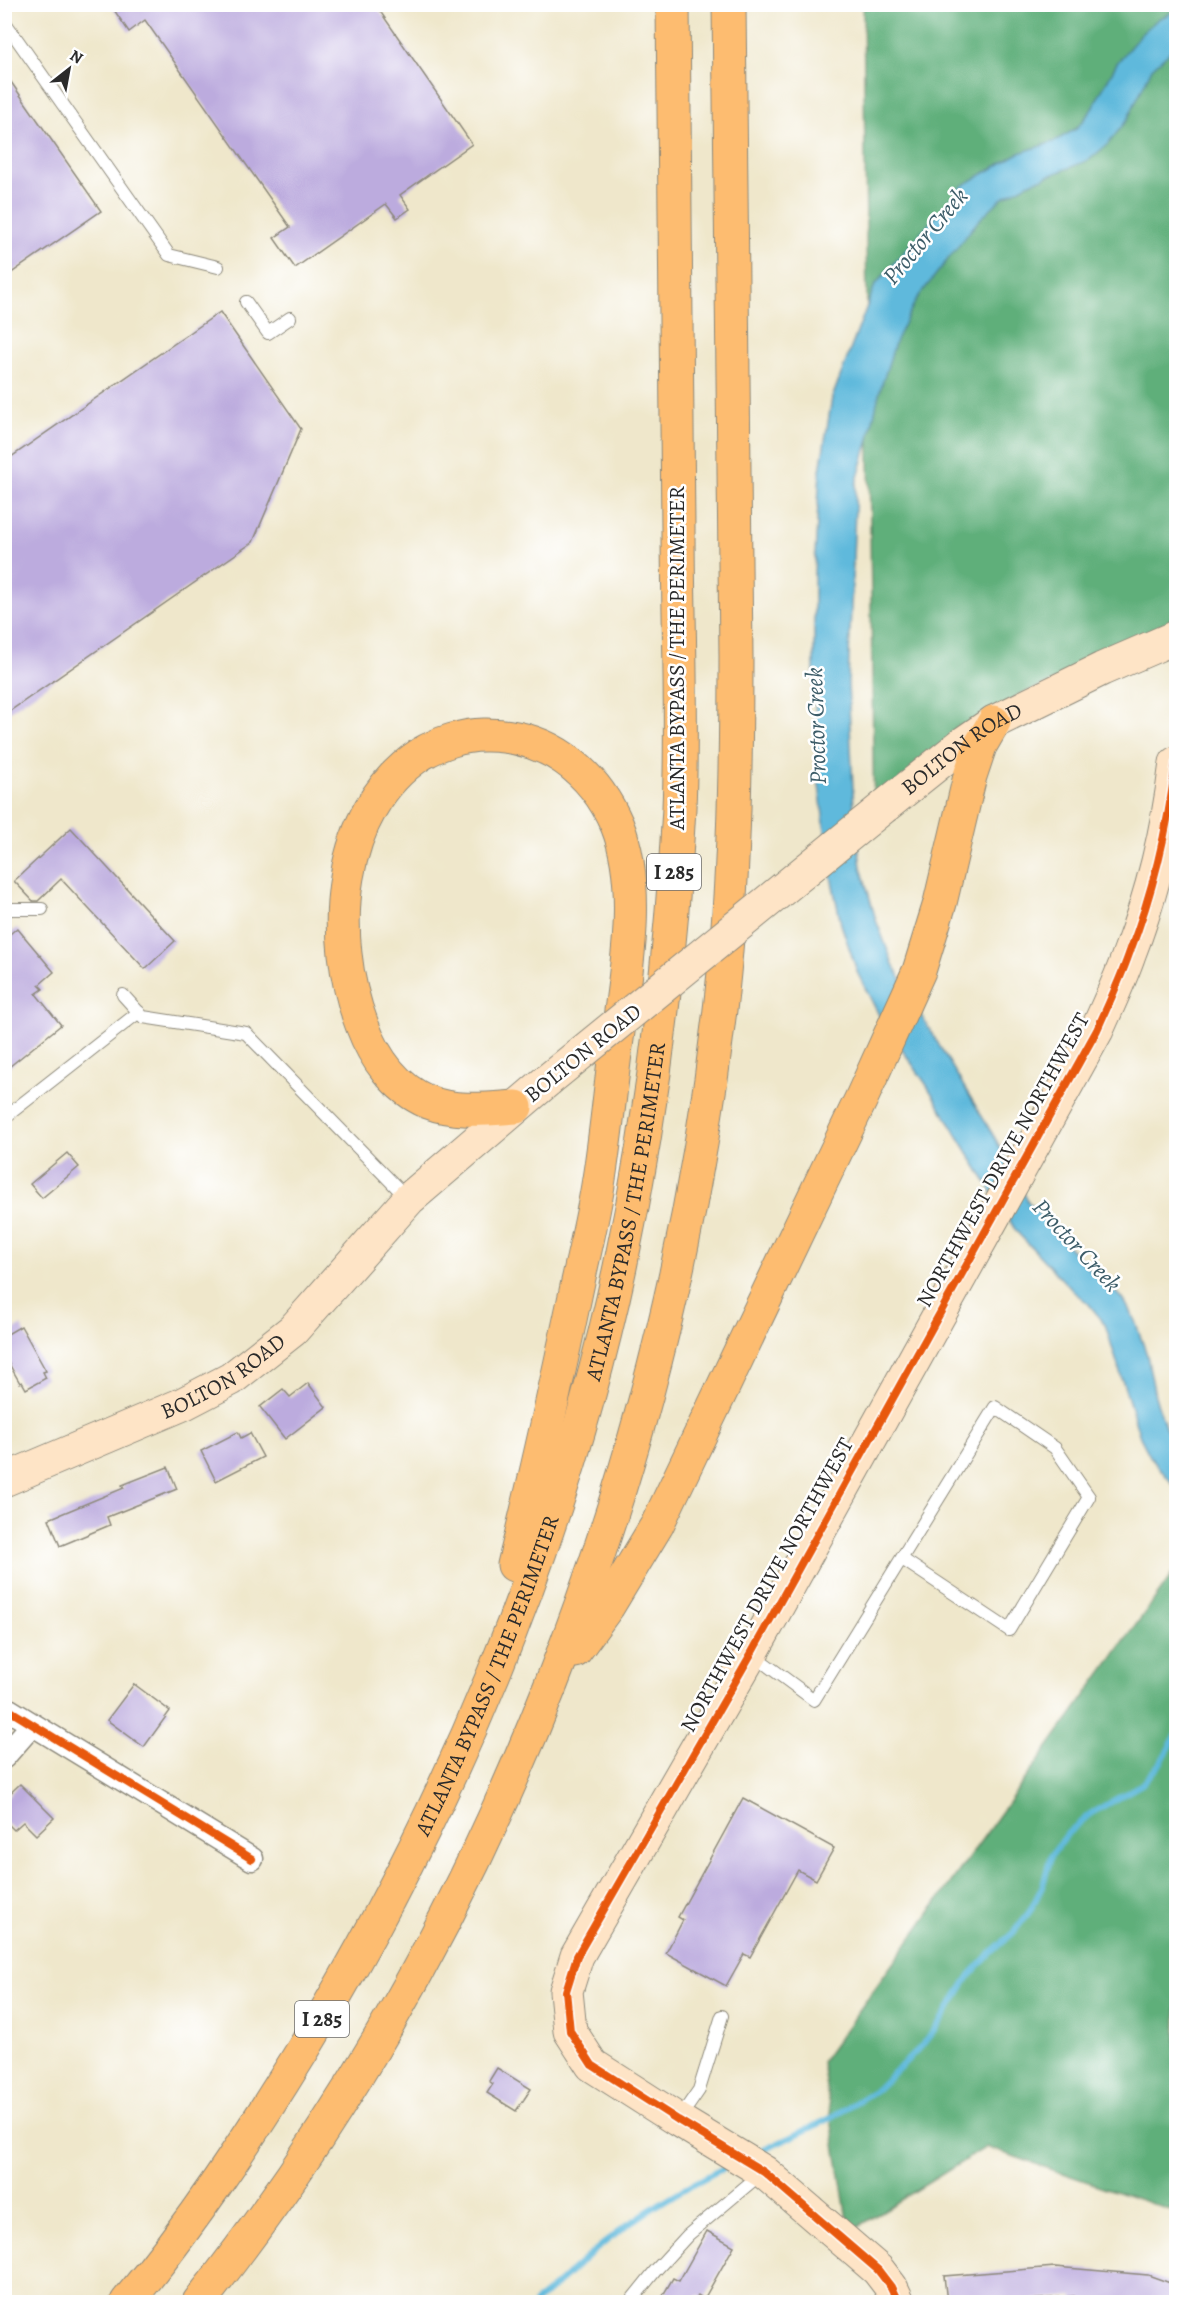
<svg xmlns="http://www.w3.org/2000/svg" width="1181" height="2307" font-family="Alegreya,serif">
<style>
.forest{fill:#5faf7a;stroke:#456d52;stroke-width:1.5}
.water{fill:#5fb9dc;stroke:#457284;stroke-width:1.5}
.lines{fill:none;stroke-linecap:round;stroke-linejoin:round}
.stream{stroke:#5fb9dc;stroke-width:6}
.building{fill:#bcabde}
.lane-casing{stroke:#8d897b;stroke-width:14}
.street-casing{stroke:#8d897b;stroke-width:25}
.secondary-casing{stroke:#8d897b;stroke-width:35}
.highway-casing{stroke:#8d897b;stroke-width:35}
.lane{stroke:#fff;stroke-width:12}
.street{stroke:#fff;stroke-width:22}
.secondary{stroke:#fee4c6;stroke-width:33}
.highway{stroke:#fdbc70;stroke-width:33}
.secondary-bridge-casing{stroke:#8d897b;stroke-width:35;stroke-linecap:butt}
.secondary-bridge{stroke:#fee4c6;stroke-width:33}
.cycleway-casing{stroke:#fff;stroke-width:11}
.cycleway{stroke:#e8590c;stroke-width:8}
.labels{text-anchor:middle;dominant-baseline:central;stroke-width:5;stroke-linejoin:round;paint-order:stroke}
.shield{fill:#fff;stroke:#6b6b6b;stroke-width:1.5}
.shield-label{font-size:21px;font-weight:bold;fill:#2b2b2b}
.street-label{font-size:22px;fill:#2b2b2b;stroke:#fff}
.water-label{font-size:24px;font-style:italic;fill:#3d5d69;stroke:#fff}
</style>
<rect width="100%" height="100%" fill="#fff"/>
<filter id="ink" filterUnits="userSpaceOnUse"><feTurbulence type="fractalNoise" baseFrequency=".0167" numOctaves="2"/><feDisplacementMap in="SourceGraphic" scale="12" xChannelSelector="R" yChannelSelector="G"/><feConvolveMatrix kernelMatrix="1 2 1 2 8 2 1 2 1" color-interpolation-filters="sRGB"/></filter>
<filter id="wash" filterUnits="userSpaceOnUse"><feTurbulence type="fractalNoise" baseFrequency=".008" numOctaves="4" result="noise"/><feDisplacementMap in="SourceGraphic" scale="24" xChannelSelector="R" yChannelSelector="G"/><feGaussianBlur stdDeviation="1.35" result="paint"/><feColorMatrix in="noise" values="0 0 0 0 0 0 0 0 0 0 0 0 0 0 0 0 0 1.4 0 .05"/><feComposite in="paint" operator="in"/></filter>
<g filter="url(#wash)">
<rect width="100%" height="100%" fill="#efe7cb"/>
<!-- forest -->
<path class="forest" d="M863,5H1176V635L1018,695L874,828Z
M1176,1569V2212L986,2147L849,2232L822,2062Z"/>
<!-- water -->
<path class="water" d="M1176,11V46L1152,68L1127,120L1108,144L1089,160L1028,184L1003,197L978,221L916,300L896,340L879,394L868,443L856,484L848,683L854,810L861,867L876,920L893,964L916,1007L995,1138L1029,1203L1086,1266L1108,1284L1125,1302L1135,1321L1147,1355L1155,1396L1166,1429L1176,1445V1488L1151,1458L1140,1437L1105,1324L1088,1303L1074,1292L1016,1231L926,1084L881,1019L858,974L841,924L831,876L818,778L814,681V572L820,471L832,398L875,285L962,186L1019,153L1053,142L1076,129L1090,112L1117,63L1141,34L1158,19Z"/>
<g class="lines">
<!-- stream -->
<path class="stream" d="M755,2154L827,2120L877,2089L920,2048L938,2025L970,1975L990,1953L1013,1933L1030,1911L1043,1885L1051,1856L1068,1833L1090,1814L1142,1784L1161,1762L1176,1736
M535,2302C558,2286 576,2265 598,2248C639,2214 684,2187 732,2164"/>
</g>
<g id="blocks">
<!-- building -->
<path class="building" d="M110,4H375L472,144L400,195L410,209L397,218L386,204L295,268L274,238L290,227L145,20L129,32Z
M4,72L101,211L4,278Z
M220,312L301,429L253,542L4,715V462Z
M71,828L175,941L145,969L61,879L38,901H33L14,881Z
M17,928L54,972L39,985L43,989L36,994L61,1025L4,1071V939Z
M67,1153L79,1167L42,1198L30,1184Z
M21,1326L46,1371L43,1372L46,1378L26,1389L22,1382L20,1383L4,1355V1336Z
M308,1383L326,1407L285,1439L260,1407L283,1389L290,1397Z
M238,1432L241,1438L250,1433L263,1457L216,1481L201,1451Z
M168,1467L177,1489L107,1517L110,1525L60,1546L49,1519L124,1488L122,1485Z
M134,1684L170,1711L144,1747L107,1720Z
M20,1784L54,1818L36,1835L23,1822L14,1830L4,1820V1799Z
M743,1798L834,1848L816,1880L798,1870L750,1957L744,1954L726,1986L666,1953L683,1920L678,1917Z
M497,2068L531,2089L516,2111L487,2093L493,2084L489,2081Z
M707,2231L734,2246L704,2299L698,2295L694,2302H659L673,2278L679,2281Z
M1055,2267L1148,2275L1176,2285V2302L1092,2301L1091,2302H1073L1074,2296L1031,2300V2302H947L944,2276Z"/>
</g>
</g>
<g filter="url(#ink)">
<use href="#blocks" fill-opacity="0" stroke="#8d897b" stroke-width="1.5"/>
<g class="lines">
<defs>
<path id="lane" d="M4,21L169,255L218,267
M246,302L268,333L290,318
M4,913L10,909H42
M123,995L143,1017L246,1033L408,1199
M4,1118L139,1012
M752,1654L814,1700L995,1407L1055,1448L1089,1497L1009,1630L902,1559
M679,2119L699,2090L722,2016
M630,2302L655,2271L688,2235L763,2172"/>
<path id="street" d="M4,1707L252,1859
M4,1757L32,1725"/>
<g id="secondary">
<path id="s1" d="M885,806L965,742L994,722L1102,669L1176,637"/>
<path id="s2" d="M4,1480L183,1404L231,1379L293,1330L409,1199L548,1080"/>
<path d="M898,2302L891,2287L878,2270L764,2172L678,2120L592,2065L570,2031L566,1991L577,1956L751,1654L1097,1030C1108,1005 1120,980 1129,954C1153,892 1168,828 1176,763"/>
</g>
<g id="highway">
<path d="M514,1565C536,1476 556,1386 575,1296C583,1257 593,1219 599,1179C606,1135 610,1091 616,1046C625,980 643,888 617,825C593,769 545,734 484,735C463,735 439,743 421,754C336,810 328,937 362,1025C374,1057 395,1088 428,1102C456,1113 487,1109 516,1107"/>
<path d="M575,1651L608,1606L657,1525L862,1097L919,971L940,903L970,776L980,746L994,722"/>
<path id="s3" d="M127,2302C192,2224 248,2139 301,2053C449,1811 561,1544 620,1267C652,1117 671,961 679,808C683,715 678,621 678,528C676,354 675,179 673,4"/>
<path d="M199,2302C492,1933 671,1459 722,992C734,881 736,768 736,656L729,4"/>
</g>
</defs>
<!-- lane casing -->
<use href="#lane" class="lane-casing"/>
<!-- street casing -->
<use href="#street" class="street-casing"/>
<!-- secondary casing -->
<use href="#secondary" class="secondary-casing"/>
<!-- highway casing -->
<use href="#highway" class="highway-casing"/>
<!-- lane -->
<use href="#lane" class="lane"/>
<!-- street -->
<use href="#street" class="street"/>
<!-- secondary -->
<use href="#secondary" class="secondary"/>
<!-- highway -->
<use href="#highway" class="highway"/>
<defs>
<path id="secondary-bridge" d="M548,1080L885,806"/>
</defs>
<!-- secondary-bridge casing -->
<use href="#secondary-bridge" class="secondary-bridge-casing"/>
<!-- secondary-bridge -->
<use href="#secondary-bridge" class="secondary-bridge"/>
<defs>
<path id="cycleway" d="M4,1707L252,1859
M898,2302L891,2287L878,2270L764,2172L678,2120L592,2065L570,2031L566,1991L577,1956L751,1654L1097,1030C1108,1005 1120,980 1129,954C1153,892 1168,828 1176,763"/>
</defs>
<!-- cycleway casing -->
<use href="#cycleway" class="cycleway-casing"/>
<!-- cycleway -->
<use href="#cycleway" class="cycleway"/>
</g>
</g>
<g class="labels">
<!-- shield labels -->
<g class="shield">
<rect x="647" y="854" width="54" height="36" rx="4.5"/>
<rect x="295" y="2001" width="54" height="36" rx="4.5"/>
</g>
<g class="shield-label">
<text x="674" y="872">I 285</text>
<text x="322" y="2019">I 285</text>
</g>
<!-- street labels -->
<g class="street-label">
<text transform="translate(677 658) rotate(-90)">ATLANTA BYPASS / THE PERIMETER</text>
<text stroke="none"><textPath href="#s1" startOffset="96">BOLTON ROAD</textPath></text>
<text transform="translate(583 1053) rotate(-39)">BOLTON ROAD</text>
<text transform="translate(1003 1160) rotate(-61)">NORTHWEST DRIVE NORTHWEST</text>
<text stroke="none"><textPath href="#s3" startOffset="1212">ATLANTA BYPASS / THE PERIMETER</textPath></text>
<text stroke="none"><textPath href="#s2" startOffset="243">BOLTON ROAD</textPath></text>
<text transform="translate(767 1585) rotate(-61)">NORTHWEST DRIVE NORTHWEST</text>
<text stroke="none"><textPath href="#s3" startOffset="726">ATLANTA BYPASS / THE PERIMETER</textPath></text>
</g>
<!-- water labels -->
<g class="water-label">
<text transform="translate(925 236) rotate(-50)">Proctor Creek</text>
<text transform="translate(816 726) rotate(-92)">Proctor Creek</text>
<text transform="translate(1077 1245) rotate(47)">Proctor Creek</text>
</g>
</g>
<!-- margin -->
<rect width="1181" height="2307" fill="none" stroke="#fff" stroke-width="24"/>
<!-- north arrow -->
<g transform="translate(69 69) rotate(31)" stroke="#ffffff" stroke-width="4.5" paint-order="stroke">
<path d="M0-4.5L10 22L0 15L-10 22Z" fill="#2b2b2b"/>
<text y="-9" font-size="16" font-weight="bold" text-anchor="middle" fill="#2b2b2b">N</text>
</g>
</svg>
